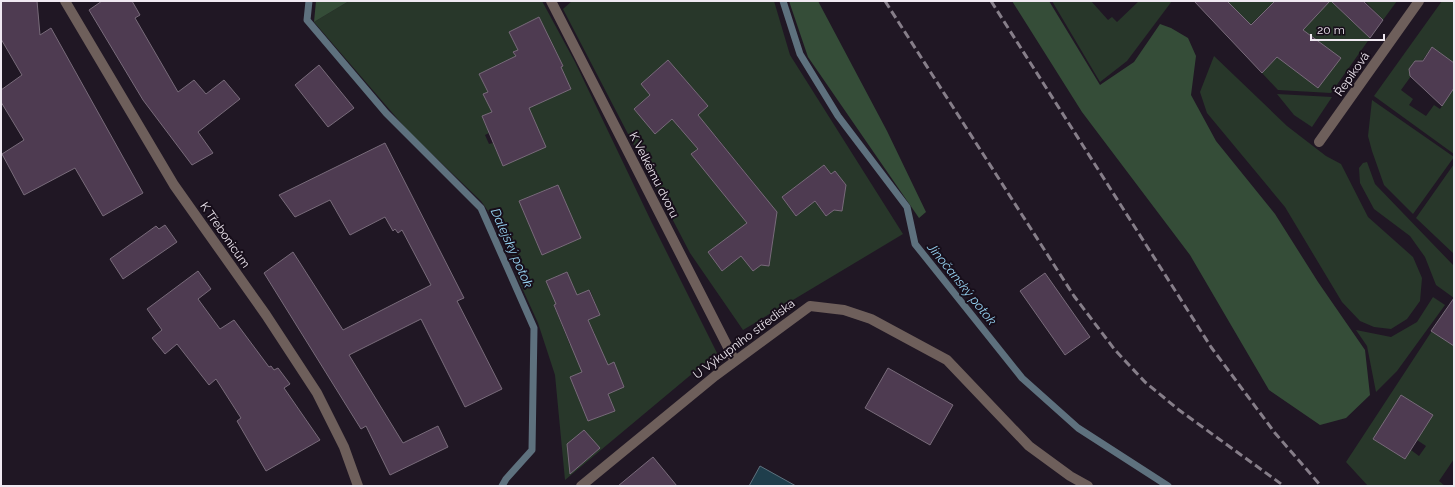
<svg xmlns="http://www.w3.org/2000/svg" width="1455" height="487" font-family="Raleway,sans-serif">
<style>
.green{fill:#28372a;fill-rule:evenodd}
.forest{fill:#354d38}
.water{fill:#1f3e4c;stroke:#5e717e}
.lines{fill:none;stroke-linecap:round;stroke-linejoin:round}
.stream{stroke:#5e717e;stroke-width:7}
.building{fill:#4e3b51;stroke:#786b7a}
.minor{stroke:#6e5f5b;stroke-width:10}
.rail{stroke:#867e89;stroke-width:3;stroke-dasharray:8 4;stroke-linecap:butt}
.labels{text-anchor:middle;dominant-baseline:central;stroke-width:4;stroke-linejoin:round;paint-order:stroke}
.street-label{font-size:12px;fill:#f0e9f2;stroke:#170e1a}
.water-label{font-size:13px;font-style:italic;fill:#95d0ef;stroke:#170e1a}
</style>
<rect width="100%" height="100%" fill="#201724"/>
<!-- green -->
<path class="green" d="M349,1H542L575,62L652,223L717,353L565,480L555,375L538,323L518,279L509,241L481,201L408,131L314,22ZM539,17L563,66L561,67L571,89L537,104L488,92L479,74L494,67L519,64L514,52L518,50L509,32ZM508,105L503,166L493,143L489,144L485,135L489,133L482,116ZM557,185L581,238L542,255L519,201ZM567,272L577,295L590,290L600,315L588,320L595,334L570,345L554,306L556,304L546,281ZM614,363L608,394L615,411L588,421L570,377ZM584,430L599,449L570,473L567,444Z
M572,1H774L790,55L903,234L743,330L690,253L563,9ZM668,60L708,106L681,130L672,119L655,133L634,109L650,95L641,84ZM715,135L757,187L733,206L692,154ZM824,165L831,174L835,171L846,185L842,211L834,210L826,216L812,198L804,204L806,208L796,216L782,197ZM751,221L757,230L762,226L773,240L769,266L761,265L753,271L739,253L730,260L733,263L722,271L708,252Z
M1052,1H1091L1108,20L1112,17L1117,22L1139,1H1172L1127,61L1100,82Z
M1226,1H1331L1370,38L1331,93L1278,90L1262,73L1279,55ZM1267,9L1275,17L1259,33L1251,24Z
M1365,1H1397L1383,20Z
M1442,1H1454V63L1432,47L1401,90L1413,99L1409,105L1426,116L1434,105L1440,109L1454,88V154L1374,96Z
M1214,56L1287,126L1326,156L1341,164L1368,217L1413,257L1422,278L1420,301L1407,319L1391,329L1374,327L1360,321L1342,302L1285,207L1207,113L1200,92Z
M1277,94L1332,97L1312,127L1294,115Z
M1372,100L1454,157L1413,214L1384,185L1372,151L1368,136Z
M1367,162L1375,184L1454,266V298L1436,285L1425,257L1410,236L1374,209L1360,183L1359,168L1363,163Z
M1454,164V254L1416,218Z
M1433,297L1445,305L1397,371L1376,392L1367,346L1356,330L1391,337L1417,322Z
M1445,311L1454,317V459L1439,481L1445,486H1368L1346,462ZM1373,439L1417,440L1426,446L1419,456L1411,450L1405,459Z"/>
<!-- forest -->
<path class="forest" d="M316,1H349L314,22Z
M789,1H818L887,131L926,212L919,218L808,57Z
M1012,1H1049L1100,85L1134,62L1160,24L1171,28L1188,38L1196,56L1191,95L1216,141L1275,214L1318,282L1365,350L1370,395L1346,418L1320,425L1269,390L1190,255L1082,112Z"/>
<!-- water -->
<path class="water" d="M760,466L796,486H749Z"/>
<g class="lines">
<!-- stream -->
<path class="stream" d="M309,1L307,20L386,113L481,208L534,328L532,450L506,479L502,486
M783,1L800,54L838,116L907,207L915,244L1022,378L1078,428L1168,486"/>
</g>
<!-- building -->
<path class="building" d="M1,1H37L40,35L51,28L143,193L103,216L75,168L24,195L2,154L24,140L1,102V90L22,75L1,39Z
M102,1H132L140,15L135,18L178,92L194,80L206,94L224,80L240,99L198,132L213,153L192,165L143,100L89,10Z
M1194,1H1227L1251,25L1275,1H1330L1303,30L1341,58L1318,88L1277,57L1262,73Z
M1331,1H1363L1383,20L1370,38Z
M539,17L563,66L561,67L571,89L529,108L546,147L503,166L482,116L492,112L483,94L488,92L479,74L516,56L513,52L518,50L509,32Z
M1432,47L1454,63V88L1442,106L1410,76L1409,69L1415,61H1423Z
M668,60L708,106L698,115L777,212L769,266L761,265L753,271L741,256L722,271L708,252L747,223L691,154L698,149L672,119L655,134L634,109L650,95L641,84Z
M319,65L354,108L328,127L295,85Z
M385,143L464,298L457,301L502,389L465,407L421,319L349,355L403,443L438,426L448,447L390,475L366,426L361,429L264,273L293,252L343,330L431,285L402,230L398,233L395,229L393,231L385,217L350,235L330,200L295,217L279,195Z
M824,165L831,174L835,171L846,185L842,211L834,210L826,216L815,201L796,216L782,197Z
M558,185L581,238L542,255L519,201Z
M165,225L177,242L123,279L110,259L156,226L159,229Z
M198,271L211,289L198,299L220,329L234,320L269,367L271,366L274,370L278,368L290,384L284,388L320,440L266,471L237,421L241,418L216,379L209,385L177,344L165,354L152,338L162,330L147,309Z
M567,272L577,295L589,290L600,315L588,320L608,365L614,362L624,387L608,394L615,411L588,421L570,377L582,372L554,305L556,304L546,281Z
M1045,273L1090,337L1065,355L1020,291Z
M1454,298V346L1431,331Z
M888,368L953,405L930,445L865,408Z
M1401,395L1433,415L1405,459L1373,439Z
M584,430L600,448L570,474L567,444Z
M653,457L677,486H618Z"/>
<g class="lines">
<!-- minor -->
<path class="minor" d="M65,1L174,185L266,315L317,393L344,447L358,486
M551,1L735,361
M1319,142L1419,1
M581,486L715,376L810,306L844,310L871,319L947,360L1029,446L1070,476L1088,486"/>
<!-- rail -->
<path class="rail" d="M885,1L1074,296L1115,350L1145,382L1179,410L1284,486
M991,1L1211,347L1275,433L1321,486"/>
</g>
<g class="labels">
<!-- street labels -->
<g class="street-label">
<text transform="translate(1352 74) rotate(-55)">Řepíková</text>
<text transform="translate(654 175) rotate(63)">K Velkému dvoru</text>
<text transform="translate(225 235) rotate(55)">K Třebonicům</text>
<text transform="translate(744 339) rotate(-37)">U Výkupního střediska</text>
</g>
<!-- water labels -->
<g class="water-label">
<text transform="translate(512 248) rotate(66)">Dalejský potok</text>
<text transform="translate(962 284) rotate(51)">Jinočanský potok</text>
</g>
</g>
<!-- border -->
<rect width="1455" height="487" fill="none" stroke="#f0e9f2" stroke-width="4"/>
<!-- scale -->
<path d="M1311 34v6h73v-6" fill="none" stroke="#f0e9f2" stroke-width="2"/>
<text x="1317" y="34" font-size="12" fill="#f0e9f2" stroke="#170e1a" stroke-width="3" paint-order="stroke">20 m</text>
</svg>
